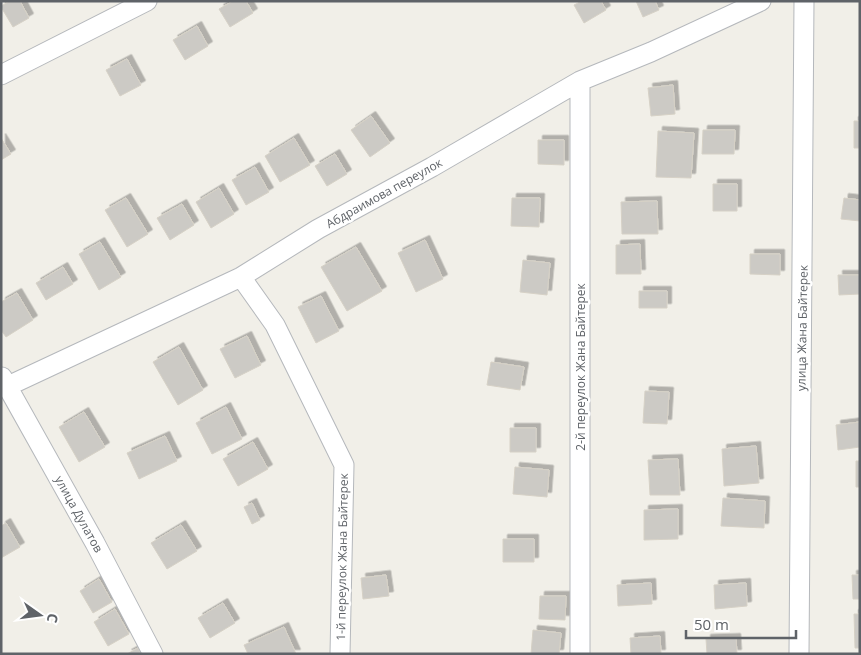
<svg xmlns="http://www.w3.org/2000/svg" width="861" height="655" font-family="'Open Sans',sans-serif">
<style>
.building{fill:#cccac5;stroke:#d6d1c6;filter:url(#shadow)}
.lines{fill:none;stroke-linecap:round;stroke-linejoin:round}
.minor-casing{stroke:#b5b8bc;stroke-width:21}
.minor{stroke:#fff;stroke-width:19}
.labels{text-anchor:middle;dominant-baseline:central;stroke-width:5;stroke-linejoin:round;paint-order:stroke}
.street-label{font-size:12px;fill:#5f6368;stroke:#fff}
</style>
<defs>
<filter id="shadow"><feDropShadow dx="4.5" dy="-4.5" stdDeviation="0" flood-color="#0004"/></filter>
</defs>
<rect width="100%" height="100%" fill="#f1efe8"/>
<!-- building -->
<path class="building" d="M10,1H20L29,18L13,27L1,7V6Z
M233,1H246L253,13L230,27L219,9Z
M582,1H601L606,10L584,23L574,5Z
M636,1H655L659,10L643,17Z
M197,26L208,46L185,60L173,40Z
M127,59L141,85L120,96L106,70Z
M673,85L675,114L651,116L648,88Z
M371,116L390,143L370,157L351,130Z
M854,121H860V148H854Z
M703,130H735L734,154H702Z
M658,131L694,133L691,178L656,177Z
M1,138L11,154L1,160Z
M294,138L310,165L280,182L265,156Z
M538,140H564V165L538,164Z
M335,154L347,174L327,186L315,166Z
M255,167L269,192L246,205L232,180Z
M713,184H737V211H713Z
M219,188L234,214L211,228L196,202Z
M126,198L148,234L127,247L105,210Z
M512,198H540L539,227L511,226Z
M844,198L860,200V221L841,219Z
M657,201L658,234H622L621,202Z
M182,204L194,225L170,240L157,218Z
M425,240L443,279L416,292L398,253Z
M100,242L121,277L99,290L79,254Z
M640,244L641,274H616V245Z
M356,247L382,291L347,311L321,267Z
M750,254H780V275L750,274Z
M523,260L550,263L547,295L520,292Z
M63,267L73,284L46,300L36,283Z
M838,275H860V294L839,295Z
M639,291H667V308H639Z
M17,293L33,320L6,337L1,330V302Z
M321,296L339,331L316,343L298,307Z
M247,336L261,365L235,378L220,349Z
M179,347L203,390L178,405L153,362Z
M491,362L524,367L520,390L487,385Z
M645,391L669,392L667,424L643,423Z
M226,407L242,439L212,454L196,423Z
M84,412L105,447L79,462L59,427Z
M860,422V447L838,450L836,425Z
M510,428H536V452H510Z
M165,436L177,461L139,479L127,453Z
M253,442L268,469L238,486L223,459Z
M756,446L759,483L724,486L722,449Z
M678,459L680,495H650L648,460Z
M856,461H860V487H856Z
M515,467L549,470L547,497L513,494Z
M723,498L765,501L764,528L721,526Z
M252,503L260,520L252,524L244,507Z
M678,509V539L644,540V510Z
M6,523L20,547L1,558V526Z
M181,525L197,551L167,569L151,543Z
M503,539H534V562H503Z
M386,575L389,596L363,599L361,578Z
M852,575H860V599H853Z
M99,579L112,602L93,613L80,591Z
M651,583L652,604L618,606L617,585Z
M746,583L747,606L715,609L714,585Z
M540,596H566L565,620L539,619Z
M223,603L235,623L210,638L198,618Z
M115,609L129,634L108,646L94,622Z
M854,614H860V648H855Z
M284,627L296,654H248L244,645Z
M533,630L561,633L559,654H531Z
M660,636L661,654H631L630,638Z
M736,638L737,654H707L706,639Z
M138,648L141,654H127Z"/>
<g class="lines">
<defs>
<path id="minor" d="M1,75L147,1
M241,277L275,325L344,465L340,654
M2,377L95,543L153,654
M8,386L241,277L318,229L432,167L580,81L651,52L761,1
M580,654V81
M799,654L804,1"/>
</defs>
<!-- minor casing -->
<use href="#minor" class="minor-casing"/>
<!-- minor -->
<use href="#minor" class="minor"/>
</g>
<g class="labels">
<!-- street labels -->
<g class="street-label">
<text transform="translate(384 193) rotate(-29)">Абдраимова переулок</text>
<text transform="translate(802 328) rotate(-89)">улица Жана Байтерек</text>
<text transform="translate(580 367) rotate(-90)">2-й переулок Жана Байтерек</text>
<text transform="translate(79 514) rotate(61)">улица Дулатов</text>
<text transform="translate(342 557) rotate(-89)">1-й переулок Жана Байтерек</text>
</g>
</g>
<!-- border -->
<rect width="861" height="655" fill="none" stroke="#5f6368" stroke-width="5"/>
<!-- north arrow -->
<g transform="translate(40 615) rotate(104)" stroke="#ffffff" stroke-width="4" paint-order="stroke">
<path d="M0-4L9 19L0 12L-9 19Z" fill="#5f6368"/>
<text y="-8" font-size="14" font-weight="bold" text-anchor="middle" fill="#5f6368">С</text>
</g>
<!-- scale -->
<path d="M686 630v8h110v-8" fill="none" stroke="#5f6368" stroke-width="2.5"/>
<text x="694" y="630" font-size="15" fill="#5f6368" stroke="#ffffff" stroke-width="4" paint-order="stroke">50 m</text>
</svg>
